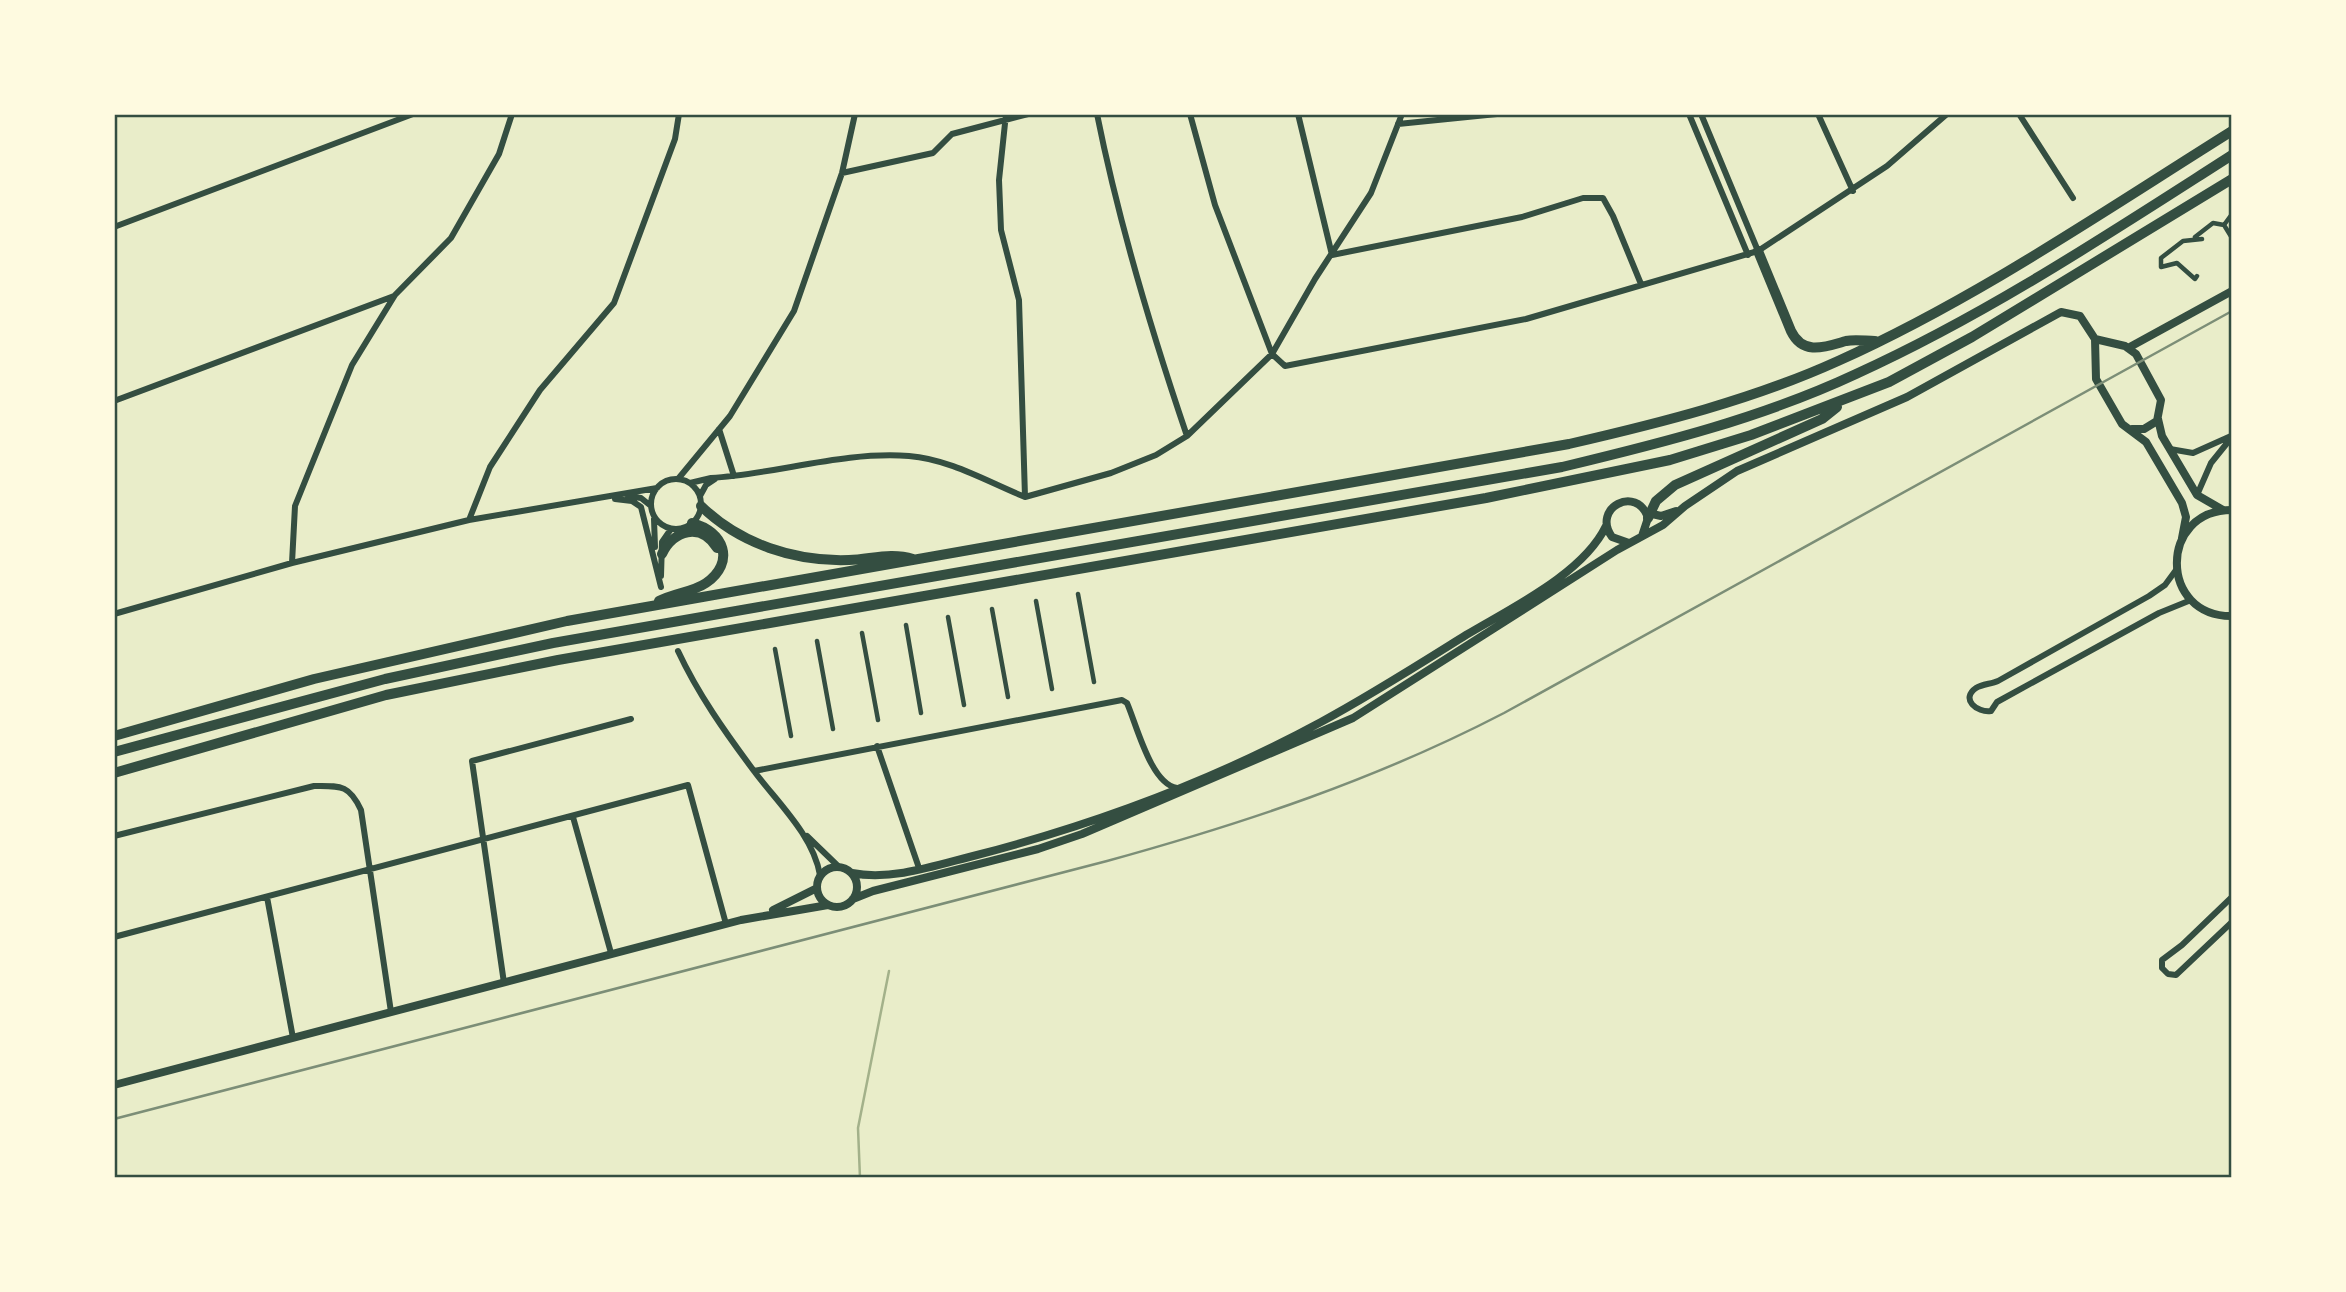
<svg xmlns="http://www.w3.org/2000/svg" width="2346" height="1292" font-family="'DM Sans',sans-serif">
<style>
.lines{fill:none;stroke-linecap:round;stroke-linejoin:round}
.stream{stroke:#a3b18a;stroke-width:2.5}
.pedestrian{stroke:#344e41;stroke-width:4.5}
.minor{stroke:#344e41;stroke-width:6}
.tertiary{stroke:#344e41;stroke-width:8}
.motorway{stroke:#344e41;stroke-width:10}
.rail{stroke:#7c8e77;stroke-width:2.5}
.neatline{fill:none;stroke:#344e41;stroke-width:2.5}
</style>
<rect width="100%" height="100%" fill="#e9edc9"/>
<g class="lines">
<!-- stream -->
<path class="stream" d="M860,1178L858,1128L889,971"/>
<!-- pedestrian -->
<path class="pedestrian" d="M2224,225L2232,238
M2224,225L2232,214
M2195,237L2213,223L2224,225
M2197,276L2195,279L2177,263L2161,267V258L2183,241L2202,239
M1078,594L1094,682
M1036,601L1052,689
M992,609L1008,697
M948,617L964,705
M906,625L921,713
M862,633L878,720
M817,641L833,729
M775,649L791,736"/>
<!-- minor -->
<path class="minor" d="M1006,114L999,180L1001,230L1019,300L1025,497
M1097,114C1119,224 1151,330 1187,436
M1190,114L1215,205L1272,354L1285,366L1526,319L1758,251L1887,166L1947,114
M1298,114L1332,255L1522,217L1583,198H1603L1613,216L1641,284
M1689,114L1748,255
M1701,114L1758,251
M1818,114L1853,191
M2019,114L2073,198
M1398,124L1497,114
M842,173L933,153L952,134L1028,114
M114,227L413,114
M114,401L394,296
M719,429L734,476
M2170,449L2193,453L2231,436
M678,479L730,416L794,311L842,173L855,114
M651 504a25 25 0 1 1 50 0a25 25 0 1 1-50 0Z
M690,483L711,478C777,474 843,451 909,456C949,459 988,482 1025,497
M2197,495L2211,463L2232,437
M628,496L641,498L651,506
M700,496L706,485L715,479
M1025,497L1111,473L1156,455L1187,436L1272,354L1315,279L1371,193L1402,114
M615,499L632,501L641,507L661,587
M654,519L655,547
M469,520L490,467L540,390L614,303L675,139L679,114
M292,563L295,506L352,365L395,295L451,238L499,154L512,114
M2176,570L2165,585L2149,596L1998,681C1991,684 1982,684 1976,688C1960,699 1977,713 1991,711L1997,702L2159,613L2191,600
M661,576L662,542L671,529
M114,614L292,563L469,520L657,488
M678,651C698,694 725,732 754,771C777,802 813,835 820,875
M877,746L919,868
M754,771L1122,700L1127,703C1137,726 1151,784 1177,788
M573,817L611,953
M114,836L314,786C340,786 349,784 361,810L391,1012
M807,836L838,866
M267,897L293,1038
M2232,897L2182,945L2162,960V968L2168,974L2176,975L2232,922
M114,937L688,785L726,924
M504,983L472,761L631,719"/>
<!-- tertiary -->
<path class="tertiary" d="M2095,339L2125,346L2136,354L2161,400L2157,421L2144,429H2132
M2128,348L2232,291
M2158,419L2162,436L2197,495L2223,510
M2232,510C2158,510 2159,617 2232,616
M1648,513L1661,516L1676,511
M1629,543L1612,537C1591,508 1637,484 1648,518L1642,536
M817 887a20 20 0 1 1 40 0a20 20 0 1 1-40 0Z
M852,873C892,881 937,865 977,855C1096,824 1212,781 1321,722C1371,695 1418,665 1466,635C1511,608 1583,574 1606,526
M853,899L873,891L1038,849L1082,834L1353,718L1617,550L1663,525L1685,506L1737,471L1907,397L2061,312L2080,316L2095,339L2096,379L2122,424L2146,442L2182,503L2186,517L2182,538
M773,910L817,888
M114,1085L741,920L828,905"/>
<!-- motorway -->
<path class="motorway" d="M1758,251L1791,331C1803,356 1825,347 1846,341C1855,339 1866,341 1875,341
M701,506C740,544 795,562 849,560C872,559 891,552 913,559
M1648,518L1656,501L1675,485L1822,419L1837,407
M662,554C673,530 701,522 717,548
M659,601C674,593 693,592 706,583C736,562 724,531 692,523
M114,736L314,679L567,621L1569,444C1660,423 1752,400 1838,361C1976,299 2104,211 2232,131
M114,752L385,679L553,643L1562,467C1662,443 1762,418 1856,374C1988,314 2110,233 2232,155
M114,773L386,695L558,660L1486,498L1670,460L1751,435L1889,382L1972,337L2232,179"/>
<!-- rail -->
<path class="rail" d="M114,1119L1107,861C1245,823 1377,779 1504,713L2232,311"/>
</g>
<!-- border -->
<rect width="2346" height="1292" fill="none" stroke="#fefae0" stroke-width="231"/>
<rect x="116" y="116" width="2114" height="1060" class="neatline"/>
</svg>
